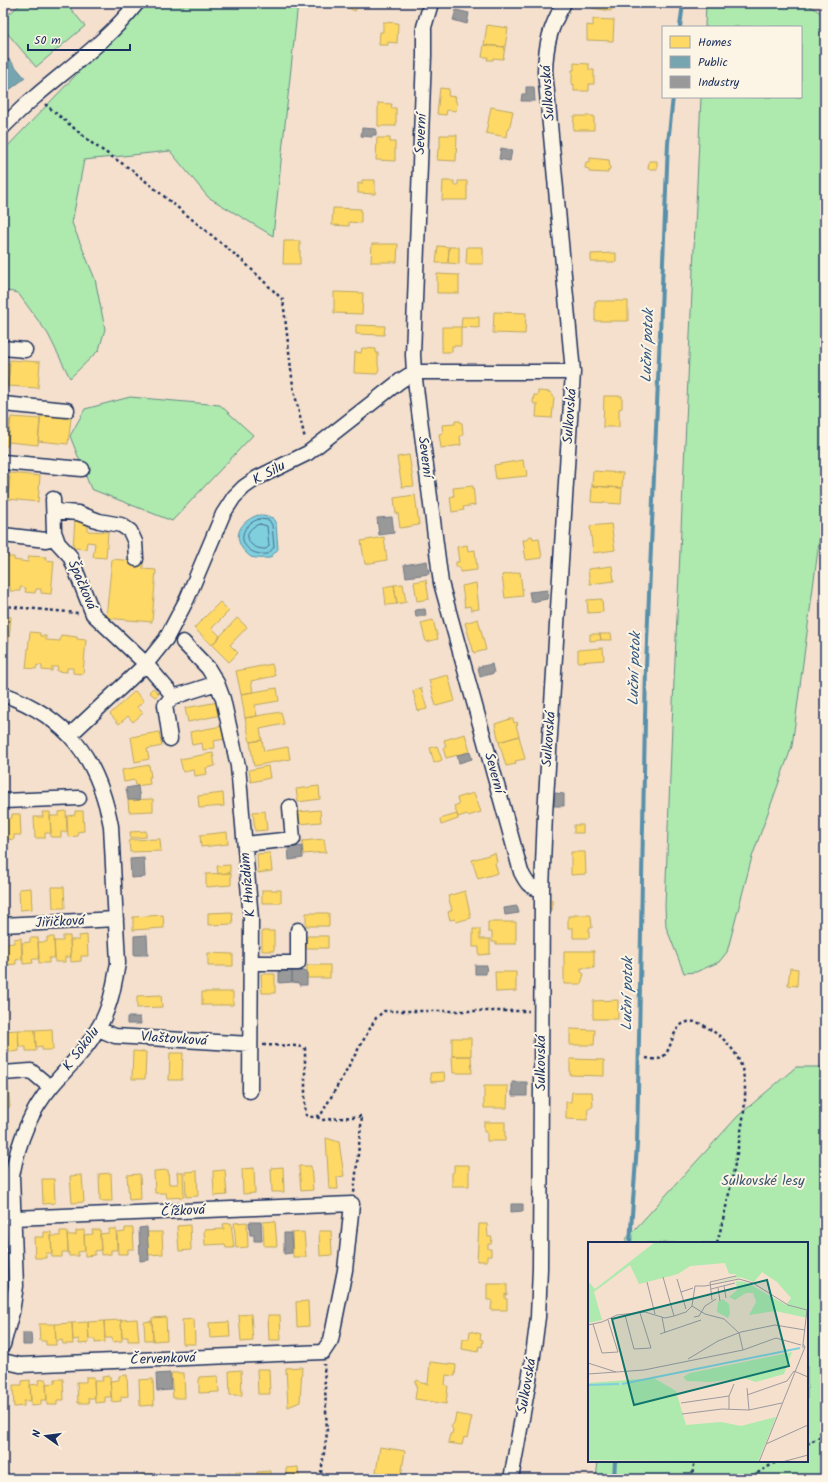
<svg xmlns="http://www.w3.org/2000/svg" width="828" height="1482" font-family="Kalam,sans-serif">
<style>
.green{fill:#aee9ae;stroke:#648c86}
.water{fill:#80cfdd;stroke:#588faa}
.homes{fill:#ffd966;stroke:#bba664}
.public{fill:#76a5af;stroke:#5b8297}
.industry{fill:#999;stroke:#737987}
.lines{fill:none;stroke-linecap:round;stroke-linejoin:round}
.shore{stroke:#436f91;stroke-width:1}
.stream{stroke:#588faa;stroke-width:4}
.street-casing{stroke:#1b2f5e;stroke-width:17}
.path{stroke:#1b2f5e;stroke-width:2.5;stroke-dasharray:3 3;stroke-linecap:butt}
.street{stroke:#fcf5e5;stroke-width:14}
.labels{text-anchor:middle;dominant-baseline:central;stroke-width:4;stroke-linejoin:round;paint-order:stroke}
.street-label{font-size:14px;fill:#1b2f5e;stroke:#fcf5e5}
.park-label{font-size:14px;fill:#38546e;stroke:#fcf5e5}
.water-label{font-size:15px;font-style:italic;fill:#34577e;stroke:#fcf5e5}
.inset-river{fill:none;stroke:#80cfdd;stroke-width:2}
.inset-road{fill:none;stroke:#9d99a0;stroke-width:1}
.view{fill:#0f766e;fill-opacity:0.15;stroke:#0f766e;stroke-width:2}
.inset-edge{fill:none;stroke:#1b2f5e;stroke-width:2}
</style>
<rect width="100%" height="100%" fill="#f4e0cc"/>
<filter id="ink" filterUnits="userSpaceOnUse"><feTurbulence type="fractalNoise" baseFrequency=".025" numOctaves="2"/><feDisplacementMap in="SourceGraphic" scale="8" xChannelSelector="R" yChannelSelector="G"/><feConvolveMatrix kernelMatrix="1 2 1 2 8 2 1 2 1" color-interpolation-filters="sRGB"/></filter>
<g filter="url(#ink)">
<!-- green -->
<path class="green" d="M22,3H66L85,26L36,67L3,28V19Z
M145,3H298L273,236L208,197L170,151L84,160L72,223L95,279L105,329L99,350L70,378L48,334L18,293L3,290V151Z
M706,3H806L825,16V497L792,746L752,857L727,952L719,962L696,972L684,973L666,927L665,906L672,725L701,97H801V27H705Z
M130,397L220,405L253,435L172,521L91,489L70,436L85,409Z
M796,1067H825V1479H596L598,1461H807V1243H626V1239L738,1116Z"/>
<!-- water -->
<path class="water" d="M258,515L273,518L276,524L278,549L270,558C264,558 257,559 251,557C248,555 244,551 242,548C232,532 244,520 258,515Z"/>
<!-- homes -->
<path class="homes" d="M340,3H359L355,11L340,4Z
M590,3H612L611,11L592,8L593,6L589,5Z
M593,19L614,20L613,41L587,40V25L593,26Z
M383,22L398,23L397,43L388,42V45H379L380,32H383Z
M487,25L508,28L505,47L484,45Z
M484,45L505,47L503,59L493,58V60H487L488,57H482Z
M574,63L589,64V70H594V84H589V91H574V84L572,85V70H574Z
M440,88L449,89L448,96L456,97L455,101L457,102L456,111L447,110L446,115L437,114Z
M378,103L392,104L391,108H396V126H378Z
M491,107L513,111L509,130H507L506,137L486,133Z
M574,116H594V130H573Z
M440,135H457L456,161L437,160L438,149H440Z
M377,138H390V142H395V161L376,160Z
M590,158L609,160L610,169L608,170V173L589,172V169L585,168L586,162H590Z
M649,161H657V169H648Z
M362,180H375V194L358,193V183L362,184Z
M443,181H454V185H458V181H467V200H442Z
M333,208L361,209V223L349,222V226L332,225Z
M284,241H300V264H283Z
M372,244H398L397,262H371Z
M438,246L449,247L448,263H436Z
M449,247H459V264L448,263Z
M467,247H483V264H466Z
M616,253V262H591V254Z
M437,274L459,275V293H437Z
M334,292L363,293L362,314L334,313Z
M595,301H628V321H595Z
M494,312L526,313L525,334L493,333Z
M462,317H479V328L461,327Z
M356,325L385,326L384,335L356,334Z
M442,327H461V346H452V352H442Z
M362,348L376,349V353H378V365L379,369L377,374L354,373L355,352L361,353Z
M10,360L40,362L38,388L8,386Z
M3,363L10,364L7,389H3Z
M538,391L550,392L554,397L552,418L536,417L537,404H534L533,402L534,395H538Z
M604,396H622V408L619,409V427H603Z
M41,415L71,418L68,444L38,441Z
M11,417L40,419L38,445L8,442Z
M3,420H10L8,446H3Z
M455,421H460L461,423H462L463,435L460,436L461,445L441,448L439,434L443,433L442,425L455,424Z
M409,455L414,486L402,487L397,457Z
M523,460L524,467L526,469L527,476L496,479L494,465Z
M593,471L623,473L622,488L592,486Z
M10,473L40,476L38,502L8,499Z
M3,477L10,478L7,503H3Z
M473,486L475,505L463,507L464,510L452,512L450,497L454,496L453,488Z
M592,486L622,488L621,504L591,502Z
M415,495L419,525L400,528L398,513L396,514L394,498Z
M75,520L88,521V531L108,532L106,558L93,557L95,543L87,542L86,549L73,548Z
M611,524L615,550L593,553L590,526Z
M532,536L533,539L539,538L542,558L526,560L523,540H528V537Z
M384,537L387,560L365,564L361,541Z
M467,545L468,551L475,550L477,570L460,572V567H456V562H459L457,547Z
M3,553L8,554V557H14V560L28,562L29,556L46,557L45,560L54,561L51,594L41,593V589H36L35,593L25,592L26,588L20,587V591H10V586H5L4,590H3Z
M112,559L143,562V569L156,570L152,622L106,618Z
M612,566L614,581L590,584L588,569Z
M520,572L523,596L505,598L502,575Z
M426,580L429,599L417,601L414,582Z
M476,583L479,609L471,610L470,606L465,607L462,586Z
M403,584L406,602L397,604L394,585Z
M394,585L397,604L386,605L384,587Z
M602,599L603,612L588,613L587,600Z
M220,602L229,611L212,628L220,636L212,645L194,628Z
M3,616L11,617L8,650H3Z
M237,618L247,627L230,645L238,653L229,662L212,645Z
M478,619L486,650L474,653L465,623Z
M433,620L438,639L426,642L421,623Z
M30,632L40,633V636H46V640L60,641L61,635L77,637V639L86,640L83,674L73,673V668H67V672L57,671L58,667H52V671L42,670V666L37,665L36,669L26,668Z
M590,634H600L601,640L590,641Z
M600,634H611L612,640H601Z
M603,648L604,660L578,662V650Z
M272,664L275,676L251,681L253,692L241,694L236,671Z
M448,675L455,701L436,706L429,680Z
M153,688L159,694L155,697L149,692Z
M277,688L279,701L255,705L257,716L245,718L241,694Z
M421,688L427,709L418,711L413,691Z
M135,691L144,701L137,707L143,713L133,722L128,716L119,724L110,714Z
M218,702L221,715L188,722L185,708Z
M281,712L284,724L260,729L262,740L250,742L245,718Z
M510,719H513L514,723L517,722L518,725H516L519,736L499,742L495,724Z
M222,726L225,739L214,741L215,748L203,750L202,743L192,745L190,732Z
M159,732L162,746L147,749L149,759L135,762L131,737Z
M465,734L470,752L446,758L443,748L446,747L444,740Z
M519,736L525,759L515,761L516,764L506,766L499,742Z
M262,740L264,751L288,747L290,759L254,766L250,742Z
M437,746L442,760L434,763L430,748Z
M213,753L215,766L206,768L207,774L195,776L194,770L183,772L180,759Z
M149,765L151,777H149L150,784L136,786L135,780L124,782L122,770Z
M268,766L270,778L251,782L249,770Z
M319,786L320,799L298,802L296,789Z
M223,793L224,806L199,808L198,796Z
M474,793L481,812L468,816L467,814L458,817L454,806L459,804L457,798Z
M153,799V811L129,812L128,800Z
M320,810L321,822L300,824L298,812Z
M66,811L67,832H61V837H51L50,816H59V812Z
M75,811H83L84,831L77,832L78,836L68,837L67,816L75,815Z
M265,811L267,830L255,831L253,812Z
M42,812H50L51,833H45V838H35L34,817H43Z
M12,814H20L21,835H14V839L4,840L3,819L12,818Z
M457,814L458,819L441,825L440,819Z
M574,825H583V833H574Z
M146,831V837L131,838L130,832Z
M227,832L228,844L201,847L200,835Z
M160,839L161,851L130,852L129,840Z
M324,839L326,852L303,854L302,841Z
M571,852H585L586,874L571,875Z
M270,853L272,871L258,873L257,854Z
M495,853L497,862L495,863L498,873L478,879L472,860Z
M230,865V873L218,874L217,866Z
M231,873V885L206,887V874Z
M52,887H64L65,908H53Z
M31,888L32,909L20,910L19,889Z
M262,890H281V903H262Z
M465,891L471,918L456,922L455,919L450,920L448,912L452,910L448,896Z
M548,900H552V909H549Z
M232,912L233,924L208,925V913Z
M306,913H329V926H306Z
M163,915L164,928L133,930V917Z
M574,915H590L591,916L592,928H589V938H573V928H568V916H574Z
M488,922H516V944H496V942H492V932H488Z
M473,929H480V939H490V954L479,955V947H473Z
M262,931H274V951H262Z
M87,935L88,956H81V961L71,962L70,940H79V936Z
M63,936H70L71,957H65V962H55L54,941H63Z
M307,936H328V948H306Z
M47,937H54L55,958H49V963H39L38,942H47Z
M21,938L22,959L16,960V964L6,965L5,944L14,943V939Z
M30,938H38L39,959H32L33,963L23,964L22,943L30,942Z
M3,939H5L6,960H3Z
M564,951H594V968H581V972L584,974L581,984H564Z
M208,953L233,954V966H208Z
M307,965H330V978H307Z
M790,968L798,969L797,986L788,985Z
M495,972H516V991L496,992Z
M261,974H275V993H262Z
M202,992H233V1005H202Z
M161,995L162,1007L137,1008V996Z
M618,1000V1019H593V1001Z
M52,1029L53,1050H42V1046L36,1047L35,1030Z
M570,1029L595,1030L594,1045H570Z
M18,1030H35L36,1051H26V1047H19Z
M18,1030L19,1051L10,1052L9,1048H3V1031Z
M452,1038H471V1056H452Z
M133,1051L146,1052L145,1079H132Z
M170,1053H183L182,1080H169Z
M452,1056H471L472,1073H453Z
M570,1059L604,1060V1076L570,1075Z
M444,1072L445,1081L431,1082L430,1073Z
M484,1086H508L507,1108H484Z
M3,1087H8L10,1107L3,1108Z
M572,1092H592L593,1106L591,1108H588L587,1120L566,1119V1102H571Z
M484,1122H505V1141H487V1132H484Z
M326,1138L339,1142L344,1176L337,1177L338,1189H329Z
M454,1165H469V1186H452V1173L454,1172Z
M299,1166H311L313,1190L301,1191Z
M283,1167L284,1192H272L271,1168Z
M254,1168L255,1193L243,1194L242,1169Z
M168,1170L169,1184H178L177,1172H183L184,1197L167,1198L166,1193H155L154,1171Z
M225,1170L227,1195L214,1196L213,1171Z
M197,1171L198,1196L186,1197L185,1172Z
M111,1173L112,1201H100L99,1174Z
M140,1174L141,1199L129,1200L127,1175Z
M82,1175L84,1202L72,1203L70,1176Z
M42,1179H54L55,1203L43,1204Z
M275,1221L277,1246H264L263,1222Z
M247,1222L248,1247L236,1248L234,1223Z
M231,1223L234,1248H226L225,1244L205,1245L204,1230L224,1229L223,1224Z
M479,1224H487L488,1237H492L491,1244H488V1249H491V1256H487V1261H477Z
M190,1225L191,1250L179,1251L177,1226Z
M125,1228H133L134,1249H128V1254H118L117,1233L125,1232Z
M109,1229H116L117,1250H111V1254L101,1255L100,1234L109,1233Z
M84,1230L85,1251L78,1252V1256H69L67,1235H76V1231Z
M92,1230H100L101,1250L95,1251V1255L85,1256L84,1235L93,1234Z
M60,1231H67L68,1252H62V1257H52L51,1236H60Z
M319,1231H331L332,1255L320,1256Z
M44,1232H51L52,1253H46V1258H35L34,1237H44Z
M147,1232H162L163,1254L148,1255Z
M304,1232L306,1257H293L292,1233Z
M487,1284H507V1295L505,1294V1299H507V1310H491L492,1300H487Z
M308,1301L309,1326L297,1327L296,1302Z
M251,1314L253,1341L241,1342L239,1315Z
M268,1315H280L281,1340H269Z
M166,1317L167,1340L153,1341L152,1318Z
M137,1319L139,1341H128V1337H122L121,1320Z
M194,1319L195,1344H183L182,1320Z
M121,1320L122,1341L112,1342V1338H105L104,1321Z
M104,1321L105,1342L95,1343V1339H89L88,1322Z
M152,1321L153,1340H145L144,1322Z
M88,1322L89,1343L79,1344V1339L73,1340L72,1323Z
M229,1322L230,1337L210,1338L209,1323Z
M72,1323L73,1344H63L62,1340L56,1341L55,1324Z
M39,1324H55L56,1345H46V1341H40Z
M470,1331L481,1334L480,1339L483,1340L482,1347L479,1346L478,1352L462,1349L463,1339H469Z
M430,1362L456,1365L455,1376L446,1375L445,1385L448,1386L446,1404L415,1399L417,1386L415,1382L418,1380L421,1383L428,1384Z
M302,1367L300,1402L288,1407L286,1368Z
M257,1369H269L270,1394H258Z
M241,1370L242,1395H230L229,1371Z
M171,1373H184L185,1398H173Z
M127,1375L128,1396L121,1397V1401L112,1402L110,1381L119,1380V1376Z
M110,1376L111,1397H105V1402L95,1403L94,1381H103L102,1377Z
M218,1376L219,1392L199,1393V1377Z
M86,1377H94L95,1398H88L89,1403H78L77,1382H86Z
M46,1379L47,1400H41V1405L31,1406L30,1385L39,1384L38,1380Z
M55,1379H63L64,1400H57V1405H47L46,1384L55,1383Z
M153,1379L154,1405L140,1406L139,1380Z
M30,1380L31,1401H24V1406L14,1407L13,1385H22V1381Z
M456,1414L472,1417L467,1438L464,1437L462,1445L448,1443L450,1434H452L453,1429L451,1427L454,1423Z
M380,1447L405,1451L401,1476L376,1472Z
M298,1467L299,1479H286V1468Z
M270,1471V1479H258L257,1472Z
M241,1472V1479H229V1473Z
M184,1473V1479H172L171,1474Z
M141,1474H155V1479H141Z
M434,1475L443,1477V1479H433Z
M127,1476V1479H111L110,1477Z
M110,1477L111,1479H94V1478Z"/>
<!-- public -->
<path class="public" d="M3,55L7,60L9,59L25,78L8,91L3,85Z"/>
<!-- industry -->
<path class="industry" d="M456,10L469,13L467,24L453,20Z
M526,87H534L535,101H521L522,94H526Z
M362,128L376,129V135H372V137L361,136Z
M501,148L512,150L510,161L499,159Z
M392,517L394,533L379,535L377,518Z
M427,561L429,574L406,577L404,565Z
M548,590L547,599L531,602L529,592Z
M425,609L426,616L416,617L415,610Z
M492,664L494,673L480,677L478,667Z
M470,752L472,759L459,763L457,755Z
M138,786L140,800H128L126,788Z
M555,793L564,794V806H554Z
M302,846L303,858L289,860L288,848Z
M144,858L145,877L131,878L130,859Z
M517,906L519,913L505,915L504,908Z
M147,935L148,955H134V936Z
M475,965H487L486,974H475Z
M279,971H292V982L279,983Z
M292,971H307V985H299V983L292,982Z
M127,1017H140L141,1024H127Z
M512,1082H527V1096H512Z
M511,1204H523V1211L511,1212Z
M249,1222H261L262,1241H254V1235H250Z
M147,1227L149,1260L140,1261L139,1228Z
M284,1233H291L292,1253L284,1254Z
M23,1333H31L32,1345H23Z
M170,1373L171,1390L157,1391L156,1374Z"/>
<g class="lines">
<!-- shore -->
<path class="shore" d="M259,519L269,520L272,525L274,547L268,554C241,557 232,528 259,519Z
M260,524L267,526L269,546L266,549C246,550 240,529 260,524Z"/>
<!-- stream -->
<path class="stream" d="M680,27L683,3
M630,1243L637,1145L646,666L668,143L673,97
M614,1479L615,1461"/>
<defs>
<path id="street" d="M431,3L424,27V56L413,355L414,372L441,583L521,872C527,884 529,887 542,890
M3,127C14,116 25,105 36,96C71,66 109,39 137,3
M3,348L25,350
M3,404L67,410
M3,462L82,469
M53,499L54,532L58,543L70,556L93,614L146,664L170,692L173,697L165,705L170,739
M54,511L78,513L99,521L121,525L130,531L135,542L136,559
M3,535L46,540L51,539L56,537
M217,683L223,699L238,766L251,919L250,1091
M3,694C68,718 98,758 111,826L118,963C114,986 110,1010 97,1030C85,1052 67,1068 51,1087C29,1113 18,1143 12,1176L16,1286L12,1312L3,1345
M173,697L217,683L208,668L183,642
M70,735L146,664L166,639L187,599L223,514L234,497L244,487L257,478L308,453L400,381L414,372H573
M3,801L79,798
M245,844L293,839L290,807
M3,925L116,919
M251,963H298V930
M98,1029L115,1036L250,1044
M3,1073L31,1071L50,1087
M3,1361L20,1365L323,1352L331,1340L345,1270L352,1204L14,1218
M511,1479L532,1363L538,1317L540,1268L542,890L545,814L573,372L545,71C546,43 550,28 564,3"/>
</defs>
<!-- street casing -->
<use href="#street" class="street-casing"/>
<!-- path -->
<path class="path" d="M45,104L93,144L132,170L244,262L283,300L293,386L305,439
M3,606L78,613
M263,1045L299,1046L305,1048V1106L306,1115C313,1118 316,1118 322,1113L376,1018L384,1011H529
M646,1058C651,1059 657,1060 661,1058C675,1051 669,1018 696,1022C703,1024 711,1030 717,1034C730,1044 740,1057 743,1073C748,1096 743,1120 739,1142C733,1176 726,1210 717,1243
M317,1117L322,1120L362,1116L354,1193
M807,1444L825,1434
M320,1479L327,1433L324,1364
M691,1479L695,1461
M747,1479L778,1461"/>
<!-- street -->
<use href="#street" class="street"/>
</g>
</g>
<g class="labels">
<!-- street labels -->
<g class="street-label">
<text transform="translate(548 93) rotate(-94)">Sulkovská</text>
<text transform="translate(421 134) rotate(-87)">Severní</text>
<text transform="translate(570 416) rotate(-86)">Sulkovská</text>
<text transform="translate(425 457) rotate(83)">Severní</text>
<text transform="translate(269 473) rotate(-28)">K Silu</text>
<text transform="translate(82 585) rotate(67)">Špačková</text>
<text transform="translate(549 739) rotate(-86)">Sulkovská</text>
<text transform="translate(494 773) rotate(75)">Severní</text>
<text transform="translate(248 885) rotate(-95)">K Hnízdům</text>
<text transform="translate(60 922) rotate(-3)">Jiřičková</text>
<text transform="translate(174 1039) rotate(4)">Vlaštovková</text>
<text transform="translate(81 1049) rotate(-53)">K Sokolu</text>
<text transform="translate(541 1063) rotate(-90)">Sulkovská</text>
<text transform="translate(183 1211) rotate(-3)">Čížková</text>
<text transform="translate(163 1359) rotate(-2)">Červenková</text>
<text transform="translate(527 1386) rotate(-80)">Sulkovská</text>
</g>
<!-- park labels -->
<g class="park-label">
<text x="763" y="1181">Sulkovské lesy</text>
</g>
<!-- water labels -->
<g class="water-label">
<text transform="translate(648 346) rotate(-88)">Luční potok</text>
<text transform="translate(635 669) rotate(-88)">Luční potok</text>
<text transform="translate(628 994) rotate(-89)">Luční potok</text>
</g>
</g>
<!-- overview -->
<g transform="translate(588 1242)">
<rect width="220" height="220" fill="#f4e0cc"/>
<path d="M67,0H220V76L187,69L161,73L168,60L165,51H158L147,58L141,55L149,48L148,39L158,40L198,63L203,56L189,40L174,30L166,40L152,35L123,42L148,35V32H141L137,21L102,24L90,32L51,42L42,23L6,50L14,78L0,81V39L7,47ZM135,57L141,62L142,72L140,76L129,70L130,60ZM204,110L196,132L168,140L156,136L122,140L99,139L95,135L102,131ZM66,136L88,149L98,183L133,180L153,184L188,175L170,220L0,218V141Z" fill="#aee9ae"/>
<path class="inset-river" d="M34,142L212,106M0,143L31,142"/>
<path class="inset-road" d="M75,35L86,74M89,37L98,67M59,40L67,72M136,44L138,56M130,46L132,59M123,47L147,41M93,50L105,46M124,58L122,40L148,34M104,64L117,72L136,77L151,91L155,108M37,73L46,107L63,106L52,71M74,75L77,91M106,75L111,74L117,64L128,57M5,82L14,111L30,110L20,78M0,83L14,80L29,73L57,70L77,76L86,74L98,70L104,64L107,44H117L151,37L165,41L200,63L219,68L215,102M72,92L113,78M100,117L130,99L153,90L187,83L217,88M0,121L28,130M0,132L56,128L155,108L188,96L213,103M159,146L161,168M159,153L199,139L206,129L220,135M141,154L146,142M93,161L141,154V167M94,172L134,167L161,168L194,161M178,202L220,183M171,220L217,105L215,102V106M194,220L220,213"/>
<path class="view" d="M179,38L201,124L46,163L24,77Z"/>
<rect width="220" height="220" class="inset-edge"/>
</g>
<!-- margin -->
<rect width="828" height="1482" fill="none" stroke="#fcf5e5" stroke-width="16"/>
<rect x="8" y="8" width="812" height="1466" fill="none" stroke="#1b2f5e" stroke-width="1.5" filter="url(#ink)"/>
<!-- legend -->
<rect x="662" y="26" width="140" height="72" fill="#fcf5e5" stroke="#a2a6af"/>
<rect x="670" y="36" width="20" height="12" fill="#ffd966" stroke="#a2a6af"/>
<text x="698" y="46" font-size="12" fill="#1b2f5e">Homes</text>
<rect x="670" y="56" width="20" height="12" fill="#76a5af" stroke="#a2a6af"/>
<text x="698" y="66" font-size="12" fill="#1b2f5e">Public</text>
<rect x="670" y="76" width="20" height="12" fill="#999999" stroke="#a2a6af"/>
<text x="698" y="86" font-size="12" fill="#1b2f5e">Industry</text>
<!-- north arrow -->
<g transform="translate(46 1436) rotate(284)" stroke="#fcf5e5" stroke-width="3" paint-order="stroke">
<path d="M0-3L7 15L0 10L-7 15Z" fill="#1b2f5e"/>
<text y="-6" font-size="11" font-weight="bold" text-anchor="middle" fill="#1b2f5e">N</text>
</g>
<!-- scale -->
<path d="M28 44v6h102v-6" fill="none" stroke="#1b2f5e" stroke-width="2"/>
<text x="34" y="44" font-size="12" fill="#1b2f5e" stroke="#fcf5e5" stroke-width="3" paint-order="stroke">50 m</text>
</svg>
